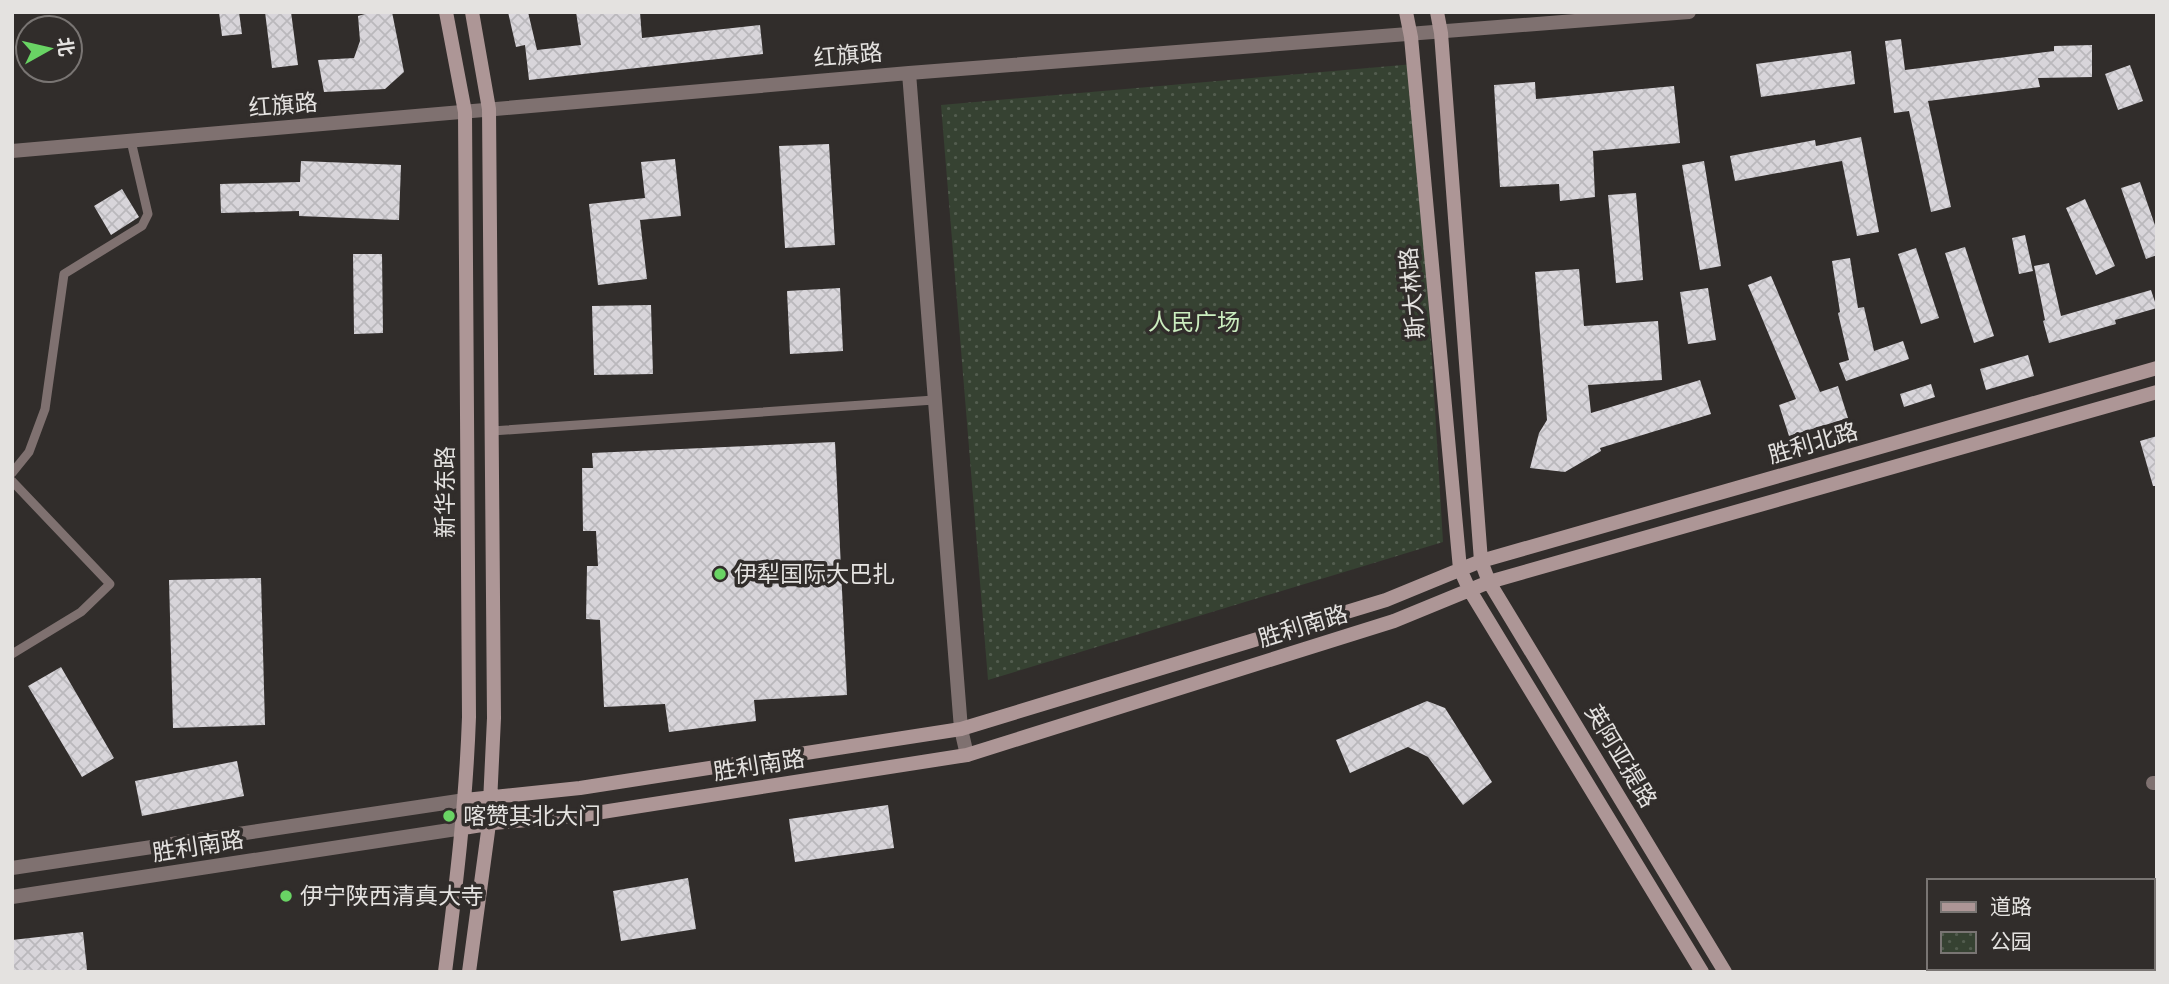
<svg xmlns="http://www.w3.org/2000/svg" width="2169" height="984" font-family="Cabin,'Noto Sans SC',sans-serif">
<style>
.park{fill:url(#park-dots)}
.building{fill:url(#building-cross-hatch)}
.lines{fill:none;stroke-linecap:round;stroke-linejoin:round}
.service{stroke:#7f7170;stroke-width:9}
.minor{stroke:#7f7170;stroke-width:14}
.tertiary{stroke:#7f7170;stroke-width:14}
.secondary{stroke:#ad9696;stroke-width:14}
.poi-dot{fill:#69d464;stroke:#312d2b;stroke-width:2.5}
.labels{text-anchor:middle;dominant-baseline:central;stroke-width:7;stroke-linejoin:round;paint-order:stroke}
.street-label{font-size:23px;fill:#e4e2e0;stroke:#312d2b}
.park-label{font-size:23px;fill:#cbedbf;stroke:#312d2b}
.poi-label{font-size:23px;fill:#e4e2e0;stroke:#312d2b;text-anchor:start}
</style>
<defs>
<pattern id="park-dots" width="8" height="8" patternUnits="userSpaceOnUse" patternTransform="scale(1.75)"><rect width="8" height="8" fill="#364232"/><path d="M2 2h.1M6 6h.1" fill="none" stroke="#535d4f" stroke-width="1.8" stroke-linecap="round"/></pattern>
<pattern id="building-cross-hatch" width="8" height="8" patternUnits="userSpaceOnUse" patternTransform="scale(1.75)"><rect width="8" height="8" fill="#d8d5da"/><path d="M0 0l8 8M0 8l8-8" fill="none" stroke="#bab8bc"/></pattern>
</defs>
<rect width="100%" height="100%" fill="#312d2b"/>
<!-- park -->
<path class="park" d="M1414,64L1443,542L988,680L941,105Z"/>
<!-- building -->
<path class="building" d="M219,12H239L242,34L222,36Z
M265,12H291L298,65L272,68Z
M372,12H392L404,72L385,89L324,92L318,60L354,58L360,41L358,16Z
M508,12H528L537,50L581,45L576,12H640L642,38L760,25L763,54L529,80L525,45L516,47Z
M1901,39L1905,70L2054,51V46L2092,45V77L2038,78L2040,87L1928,101L1951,207L1931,212L1909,111L1894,113L1885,41Z
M1851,51L1855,84L1761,97L1756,64Z
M2130,65L2143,101L2118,110L2105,74Z
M1535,82L1536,99L1674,86L1680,143L1593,151L1595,197L1560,201L1559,184L1500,187L1494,85Z
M1861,137L1879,232L1857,236L1842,161L1735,181L1730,156L1815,140L1816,146Z
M829,144L835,245L785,248L779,146Z
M675,159L681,216L640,220L647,279L598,285L589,204L645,198L641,162Z
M301,161L401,165L399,220L299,216V211L221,213L220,184L300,182Z
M1704,161L1721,266L1700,270L1682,165Z
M2140,182L2157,231V255L2146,259L2121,188Z
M122,189L139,217L111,235L94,206Z
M1636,193L1643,280L1616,283L1608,195Z
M2085,199L2115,266L2096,275L2066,208Z
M2025,235L2033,271L2019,274L2012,238Z
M1965,247L1994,336L1974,343L1945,253Z
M1916,248L1939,318L1921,324L1898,254Z
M353,254H382L383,333L354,334Z
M1850,258L1858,308L1864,307L1874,351L1903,341L1909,359L1846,381L1839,363L1849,360L1838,313L1840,312L1832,261Z
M2049,263L2061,316L2151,290L2157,308L2115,320L2116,324L2049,343L2043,321L2045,320L2034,266Z
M1579,269L1584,326L1658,321L1662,380L1588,385L1591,413L1700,380L1711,414L1600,448L1601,451L1565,472L1530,468L1539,433L1547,420L1535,272Z
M1771,276L1820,392L1838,386L1848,418L1789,436L1779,405L1796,399L1748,285Z
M840,288L843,351L790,354L787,291Z
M1708,288L1716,340L1688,344L1680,292Z
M651,305L653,374L594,375L592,306Z
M2028,355L2034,376L1986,390L1980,369Z
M1931,384L1935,397L1904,407L1900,394Z
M2157,436V486H2153L2140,441Z
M835,442L847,695L754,700L756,721L669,732L665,704L604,707L600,620L586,619L587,566H598L596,531H583L582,468H593L592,453Z
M261,578L265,725L173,728L169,580Z
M61,667L114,758L82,777L28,686Z
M1427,701L1445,708L1492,782L1463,805L1428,757L1408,747L1350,773L1336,740Z
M237,761L244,796L142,816L135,781Z
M888,805L894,848L795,862L789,819Z
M688,878L696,929L621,941L613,891Z
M83,932L87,970L12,972V940Z"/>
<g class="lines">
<!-- service -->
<path class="service" d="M492,431L934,400
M12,473L29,452L45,409L64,274L142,226L148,214L131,141
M12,481L110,584L81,612L12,654"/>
<!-- minor -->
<path class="minor" d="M909,73L961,729L967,755
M12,151L909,73L1689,12
M2153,783H2157"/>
<!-- tertiary -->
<path class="tertiary" d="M12,868L465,800
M12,897L463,828"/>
<!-- secondary -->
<path class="secondary" d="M1406,12L1411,37L1460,569L1469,589L1702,972
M1437,12L1441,33L1481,561L1489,582L1725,972
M465,800L580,788L961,729L1386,600L1481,561L2157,368
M463,828L494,823L583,815L967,755L1394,621L1489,582L2157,392
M445,972C456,887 466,803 469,717L465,112L446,12
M469,972L489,824L494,718L489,109L472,12"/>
</g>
<!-- markers -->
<g class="poi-dot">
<circle cx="720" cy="574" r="7"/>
<circle cx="449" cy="816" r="7"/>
<circle cx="286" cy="896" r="7"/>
</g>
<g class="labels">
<!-- street labels -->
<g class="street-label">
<text transform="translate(848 55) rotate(-5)">红旗路</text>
<text transform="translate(283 105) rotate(-5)">红旗路</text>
<text transform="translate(1412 293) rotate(-95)">斯大林路</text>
<text transform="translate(1813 443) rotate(-16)">胜利北路</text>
<text transform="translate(445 492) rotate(-90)">新华东路</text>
<text transform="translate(1303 626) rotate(-17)">胜利南路</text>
<text transform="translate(1621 756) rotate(59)">英阿亚提路</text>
<text transform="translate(759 765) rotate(-9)">胜利南路</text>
<text transform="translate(198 846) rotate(-9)">胜利南路</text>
</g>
<!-- park labels -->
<g class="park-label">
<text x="1194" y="322">人民广场</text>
</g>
<!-- poi labels -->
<g class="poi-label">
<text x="734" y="574">伊犁国际大巴扎</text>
<text x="463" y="816">喀赞其北大门</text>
<text x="300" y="896">伊宁陕西清真大寺</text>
</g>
</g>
<!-- border -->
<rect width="2169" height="984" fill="none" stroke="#e4e2e0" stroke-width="28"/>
<!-- legend -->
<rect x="1927" y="879" width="228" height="91" fill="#312d2b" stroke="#797573" stroke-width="2"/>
<rect x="1941" y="902" width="35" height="10" fill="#ad9696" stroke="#797573" stroke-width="2"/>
<text x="1990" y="914" font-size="21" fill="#e4e2e0">道路</text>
<rect x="1941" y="932" width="35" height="21" fill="url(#park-dots)" stroke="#797573" stroke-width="2"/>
<text x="1990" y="949" font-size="21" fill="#e4e2e0">公园</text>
<!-- north arrow -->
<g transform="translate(49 49) rotate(82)"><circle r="33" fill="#312d2b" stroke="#797573" stroke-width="2"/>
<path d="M0-5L12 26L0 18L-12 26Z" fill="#69d464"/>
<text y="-10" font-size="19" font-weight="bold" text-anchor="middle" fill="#e4e2e0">北</text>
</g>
</svg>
